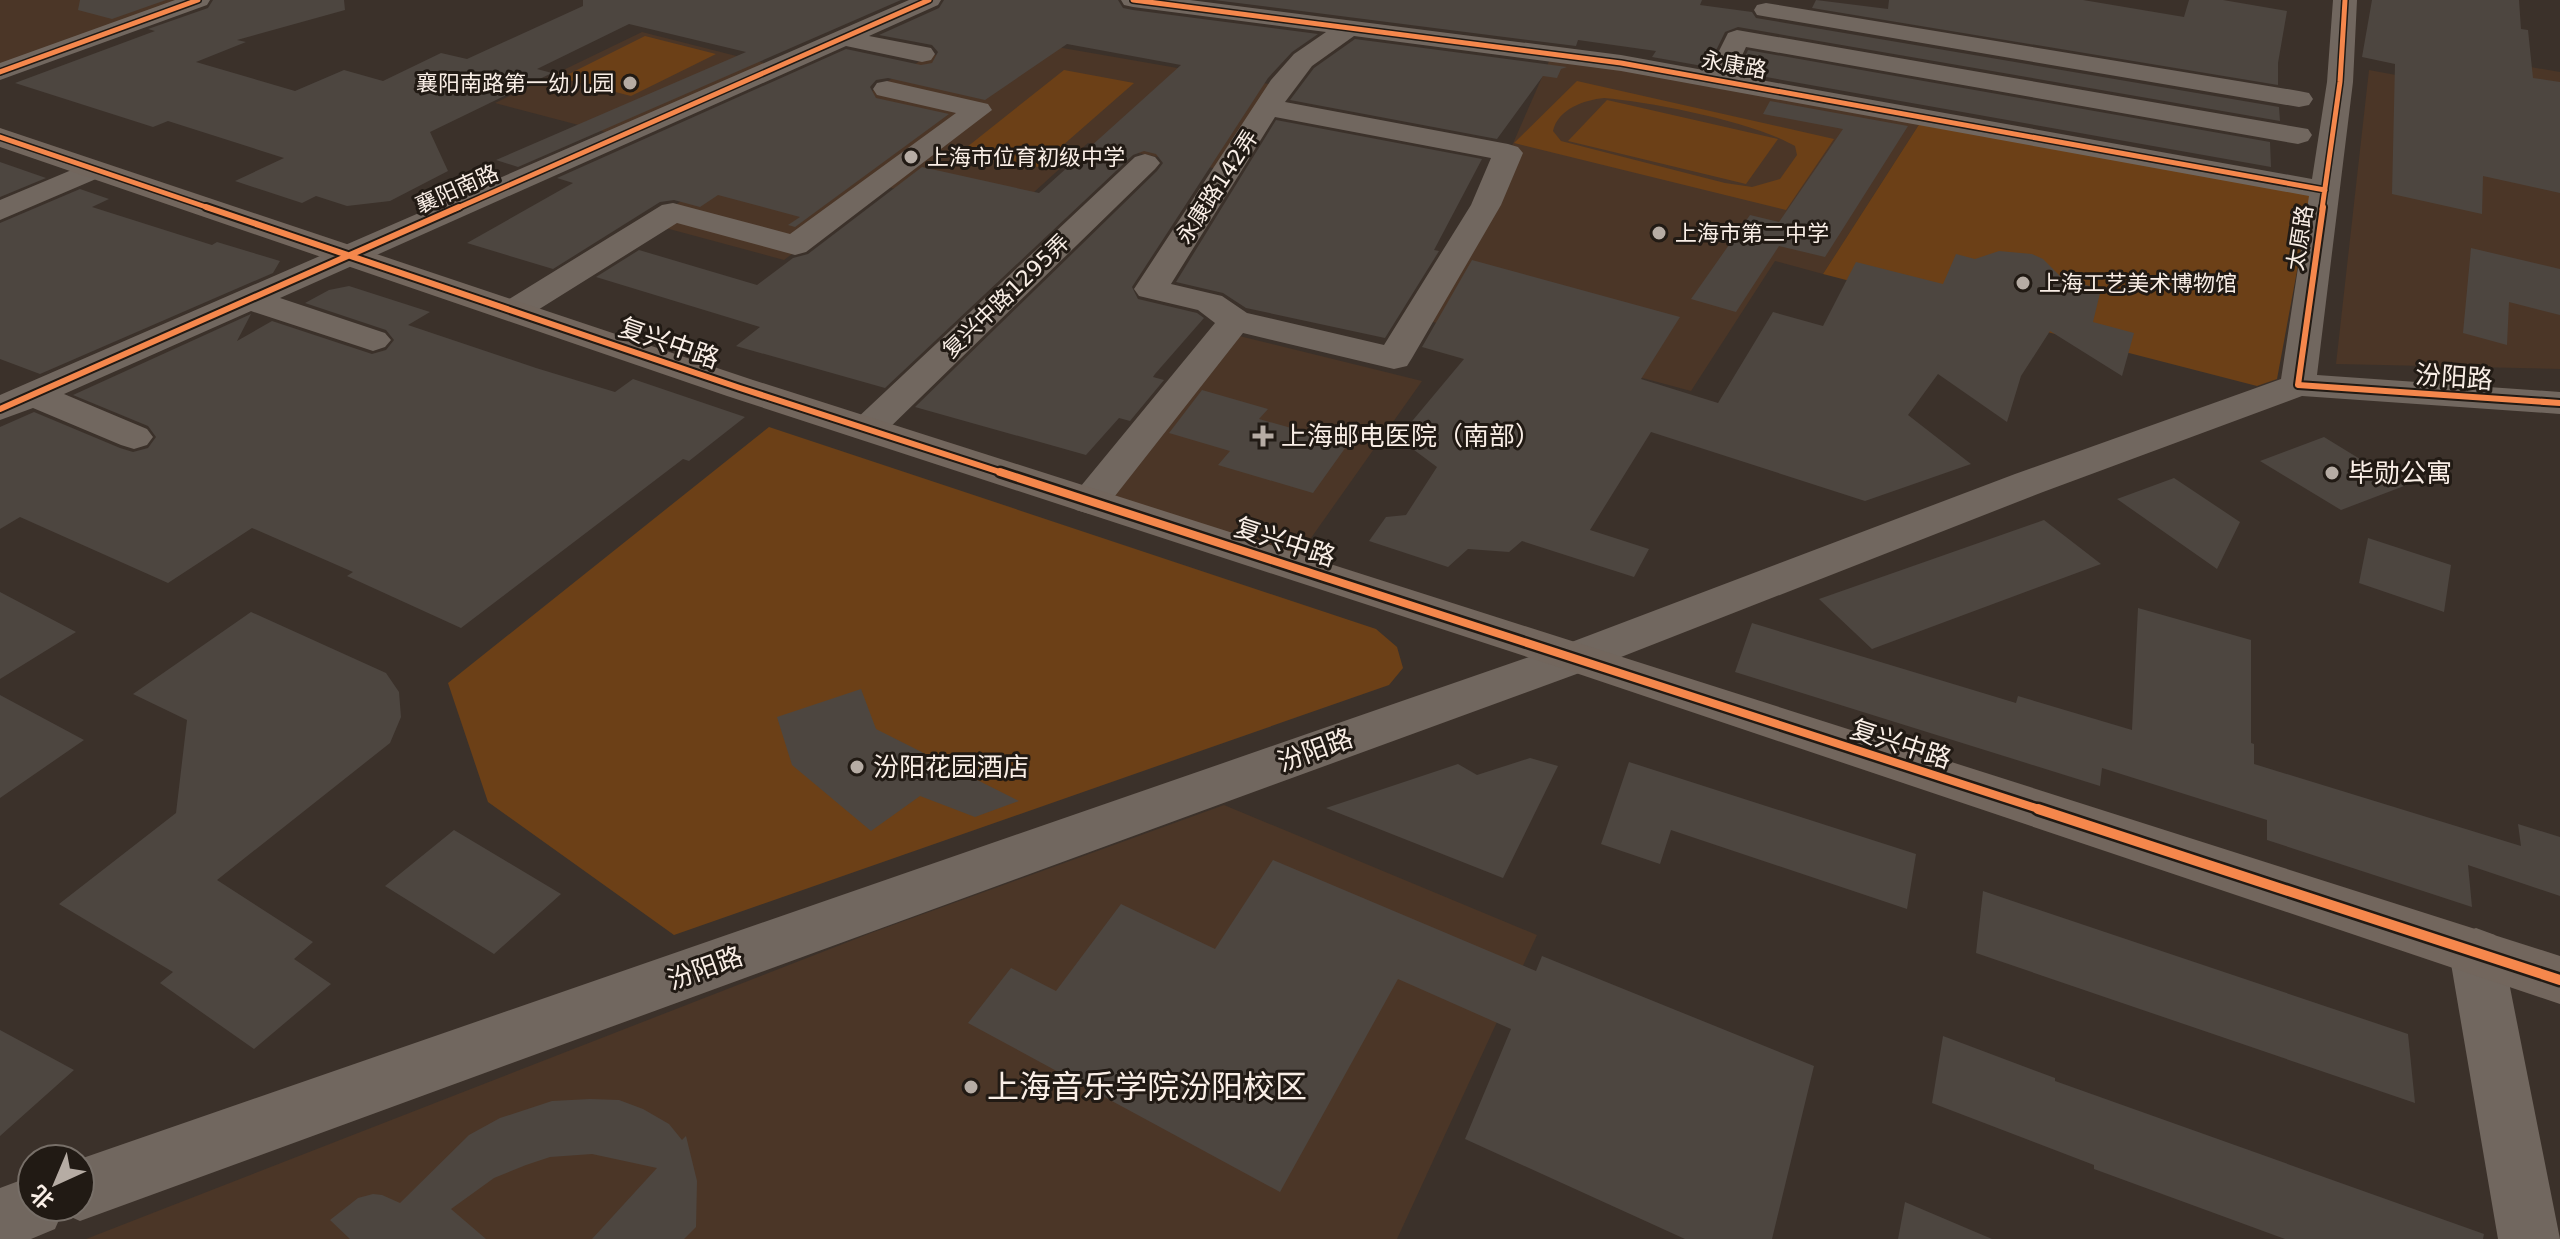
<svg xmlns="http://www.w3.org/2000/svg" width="2560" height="1239" font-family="'DejaVu Sans','Noto Sans SC',sans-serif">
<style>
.built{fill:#4b3627}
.green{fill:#6c4017;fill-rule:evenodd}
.building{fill:#4d4640}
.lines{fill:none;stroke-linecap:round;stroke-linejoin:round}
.minor{fill:#71675f;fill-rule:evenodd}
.major{fill:#72665d;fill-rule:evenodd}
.cycleway-far3-casing{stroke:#211a14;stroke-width:8}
.cycleway-far2-casing{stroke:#211a14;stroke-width:10}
.cycleway-far1-casing{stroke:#211a14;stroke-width:13}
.cycleway-casing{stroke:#211a14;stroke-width:15}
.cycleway-far3{stroke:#f5874c;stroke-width:5}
.cycleway-far2{stroke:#f5874c;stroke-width:6}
.cycleway-far1{stroke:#f5874c;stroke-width:8}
.cycleway{stroke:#f5874c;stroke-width:10}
.poi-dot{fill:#b6aca4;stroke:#211a14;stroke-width:3}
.labels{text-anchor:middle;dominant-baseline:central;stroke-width:6;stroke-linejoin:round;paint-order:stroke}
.far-street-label{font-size:22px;fill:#f9eee6;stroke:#211a14}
.far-poi-label{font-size:22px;fill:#f9eee6;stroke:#211a14;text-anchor:start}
.street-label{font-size:26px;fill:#f9eee6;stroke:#211a14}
.poi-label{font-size:26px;fill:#f9eee6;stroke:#211a14;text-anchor:start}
.near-poi-label{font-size:32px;fill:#f9eee6;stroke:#211a14;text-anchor:start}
</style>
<rect width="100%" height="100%" fill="#3b312a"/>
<!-- built -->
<path class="built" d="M0,0H180L0,66Z
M642,32L768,64L609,133L495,103Z
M1057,47L1281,86L1228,171L1088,143L1009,215L883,186L784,260L647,223L855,90L869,93L931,54L954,59Z
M2467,56L2560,72V369L2336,364L2369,70L2455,86Z
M1550,59L1617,68L1920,123L1823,274L1775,261L1691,391L1418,318L1486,205Z
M1227,333L1422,381L1299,555L1098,492Z
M1224,805L1537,935L1397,1239H86L871,933Z"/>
<!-- green -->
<path class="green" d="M645,36L716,54L631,96L561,78Z
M1064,70L1134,83L1038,167L962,151Z
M1577,81L1834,139L1786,210L1514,143ZM1604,98C1652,102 1754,122 1795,146L1797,155L1780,179L1752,187L1725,183L1561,141L1553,131C1558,109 1584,100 1604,98Z
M1607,100L1778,139L1746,184L1568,141Z
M1920,123L2311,195L2277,379L2257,386L1823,274Z
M769,427L1376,629L1397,647L1403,668L1389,685L674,935L488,802L448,683Z"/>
<!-- building -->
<path class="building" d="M80,0H166L112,19L78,10Z
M213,0H344L345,10L237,40L246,42L196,62L295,91L344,70L383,81L441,53L467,59L583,6V0H901L518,167L496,160L746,52L629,24L537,69L552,73L430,132L448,171L390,201L347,206L316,196L302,203L235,181L284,158L168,121L153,127L15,83L155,31L148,29L208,8Z
M944,0H1118L1123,8L1133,10L1318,34L1292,52L1268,78L1132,287L1138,299L1197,313L1204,318L1155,374L1153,377L1164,380L1130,421L1119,418L1086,455L915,407L1157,171L1163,163L1156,154L1144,151L1133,155L885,388L736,346L760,327L596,277L639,250L757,285L793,258L808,254L922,167L1039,193L1181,65L1067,44L985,100L888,78L876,80L870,87L876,98L949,114L795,227L788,225L800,217L718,195L700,207L674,200L660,202L553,269L467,243L573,183L557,178L846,49L921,65L932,63L938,52L932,45L879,35L939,8Z
M1214,0H1702L1700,5L1752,12L1756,18L2279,107L2280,121L1738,27L1725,32L1708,67L1652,57L1656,51L1578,40L1576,46Z
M1816,0L1888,9L1889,0H2083L2184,17L2189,0H2223L2287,11L2278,63V85L1812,8Z
M2372,0H2519L2521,29L2528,30L2533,78L2560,82V193L2483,176L2482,214L2392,194L2395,64L2362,57Z
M1355,39L1567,67L1561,69L1557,78L1543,76L1497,139L1290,100L1314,68Z
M1748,50L2270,142L2271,167L1738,72Z
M1770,101L1908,126L1825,257L1779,246L1736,312L1691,299L1750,215L1779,222L1843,129L1763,114Z
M1276,120L1482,159L1434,250L1439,251L1385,338L1246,308L1223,293L1176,282Z
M0,162L46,178L0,197Z
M80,189L109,199L92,207L212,245L217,242L280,261L273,273L40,374L0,359V223Z
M2471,248L2560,269V315L2509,302L2507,345L2463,333Z
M1999,251L2032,254L2043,259L2063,279L2101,289L2093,322L2134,333L2122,376L2050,331L2021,376L2007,422L1938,374L1908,415L1971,464L1865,501L1651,432L1590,530L1649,549L1634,577L1522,541L1509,552L1468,549L1448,567L1369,541L1386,517L1406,515L1437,467L1398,438L1464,359L1422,347L1472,260L1680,317L1641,379L1718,403L1773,312L1823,326L1856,262L1943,284L1956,254L1975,259Z
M349,286L430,312L408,325L536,368L615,392L633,379L745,417L689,461L683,459L461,628L347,576L353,572L252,528L168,583L20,517L0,529V427L34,412L120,448L133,452L148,448L156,437L148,426L73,395L251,314L237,341L272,321L372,354L386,350L394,340L386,330L305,303L329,290Z
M1202,390L1268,409L1259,419L1348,444L1313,493L1218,465L1230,451L1169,433Z
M2324,437L2404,486L2341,510L2260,461Z
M2174,478L2240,522L2217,569L2117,499Z
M2044,520L2101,564L1872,649L1819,599Z
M2368,538L2451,565L2444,612L2359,583Z
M0,592L76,632L0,679Z
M2138,608L2251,640V743L2254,744V764L2521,846L2518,824L2560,837V896L2468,865L2472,907L2267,840V820L2102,768L2100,786L1735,672L1752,623L2016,703L2018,696L2132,730Z
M251,612L386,673L399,692L401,717L390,743L217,880L313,942L294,959L331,984L254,1049L160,983L173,972L59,904L176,813L187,720L133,694Z
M861,689L876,729L1019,801L975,817L920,796L871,831L792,765L777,717Z
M0,695L84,740L0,798Z
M1530,758L1558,766L1503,878L1326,808L1458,764L1477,775Z
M1629,762L1916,854L1907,909L1671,830L1660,864L1601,844Z
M454,830L561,894L494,954L385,886Z
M1273,860L1536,971L1542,956L1814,1066L1772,1239H1685L1465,1139L1511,1029L1398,979L1280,1192L968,1023L1011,968L1056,991L1121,904L1215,949Z
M1983,891L2408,1034L2415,1103L1976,953Z
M0,1030L74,1070L0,1136Z
M1943,1036L2055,1078V1081L2484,1234L2483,1239H2285L2094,1169V1165L1932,1103Z
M590,1099L619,1100L643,1109L669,1124L682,1140L686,1136L697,1181L696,1227L684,1239H592L657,1168L592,1154L550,1157L526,1165L494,1178L451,1209L486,1239H350L330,1220L358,1198L373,1194L382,1195L400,1203L469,1135L500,1118L552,1101Z
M1905,1202L1992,1239H1898Z"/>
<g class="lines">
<!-- minor -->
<path class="minor" d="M175,0H210L207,5L0,80V63Z
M909,0H941L938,5L869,36L931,48L935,54L931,60L922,62L846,46L280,298L385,333L391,340L385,347L373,351L361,347L251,311L64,394L147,429L153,437L147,445L134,449L121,445L33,408L0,420V395Z
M1121,0H1190L1621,55L1709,71L1728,33L1737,30L2308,129L2312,135L2308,141L2298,144L1746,47L1733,75L2312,179L2327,82L2333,0H2357L2353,82L2317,375L2560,392V414L2302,396L2043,492L1593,668L80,1221L62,1213L55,1229L31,1239H0V1188L32,1176V1207H80V1159L1561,646L2015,474L2281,379L2309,196L1621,71L1354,36L1312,66L1285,102L1508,144L1518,147L1523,153L1501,205L1412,358L1407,366L1394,369L1243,333L1104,510L1090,514L1076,510L1070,501L1076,492L1215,323L1198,310L1139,296L1134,289L1271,80L1294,54L1326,32L1133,7L1124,5ZM1275,117L1491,158L1471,205L1384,345L1247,313L1222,296L1171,284Z
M1766,3L2299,91L2309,93L2313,99L2309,105L2299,107L1757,15L1754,10L1757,5Z
M887,81L988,104L992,110L806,252L795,255L677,223L525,318L513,321L501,318L496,311L501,304L662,205L673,203L790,234L956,113L877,95L873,89L877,83Z
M1145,154L1155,157L1160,163L1155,169L880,437L867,440L854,437L848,429L854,421L1135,157Z
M93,161L103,164L108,170L103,176L0,220V200Z
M2476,928L2495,935L2503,952L2560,1239H2498L2449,952L2457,935Z"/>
<!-- major -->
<path class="major" d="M0,128L753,380L2560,956V1004L1561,668L727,396L0,147Z"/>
<defs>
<path id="cycleway-far3" d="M1133,0L1621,63L2325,190
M0,72L198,0
M0,137L212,209
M455,209L929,0
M2322,209L2340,82L2345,0"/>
<path id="cycleway-far2" d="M206,207L740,388L1006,474
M2323,207L2298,385L2560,403
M0,409L459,207"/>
<path id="cycleway-far1" d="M1000,472L2045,811"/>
<path id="cycleway" d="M2038,809L2560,980"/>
</defs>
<!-- cycleway-far3 casing -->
<use href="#cycleway-far3" class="cycleway-far3-casing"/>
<!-- cycleway-far2 casing -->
<use href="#cycleway-far2" class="cycleway-far2-casing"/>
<!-- cycleway-far1 casing -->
<use href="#cycleway-far1" class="cycleway-far1-casing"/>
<!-- cycleway casing -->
<use href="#cycleway" class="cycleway-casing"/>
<!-- cycleway-far3 -->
<use href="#cycleway-far3" class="cycleway-far3"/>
<!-- cycleway-far2 -->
<use href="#cycleway-far2" class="cycleway-far2"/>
<!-- cycleway-far1 -->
<use href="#cycleway-far1" class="cycleway-far1"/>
<!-- cycleway -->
<use href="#cycleway" class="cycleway"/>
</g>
<!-- markers -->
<g class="poi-dot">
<circle cx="630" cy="83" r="8"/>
<circle cx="911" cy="157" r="8"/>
<circle cx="1659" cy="233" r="8"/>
<circle cx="2023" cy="283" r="8"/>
<path d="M1259 424h8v8h8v8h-8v8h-8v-8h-8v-8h8z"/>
<circle cx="2332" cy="473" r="8"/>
<circle cx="857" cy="767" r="8"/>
<circle cx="971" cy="1087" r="8"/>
</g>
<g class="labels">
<!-- far-street labels -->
<g class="far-street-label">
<text transform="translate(1734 65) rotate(10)">永康路</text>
<text transform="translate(1217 187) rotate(-57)">永康路142弄</text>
<text transform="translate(457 189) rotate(-24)">襄阳南路</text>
<text transform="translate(2300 238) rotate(-81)">太原路</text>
<text transform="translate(1006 296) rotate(-44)">复兴中路1295弄</text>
</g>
<!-- far-poi labels -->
<g class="far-poi-label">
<text x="614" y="83" text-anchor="end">襄阳南路第一幼儿园</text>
<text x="927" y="157">上海市位育初级中学</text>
<text x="1675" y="233">上海市第二中学</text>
<text x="2039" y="283">上海工艺美术博物馆</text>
</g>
<!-- street labels -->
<g class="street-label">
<text transform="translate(669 343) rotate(19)">复兴中路</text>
<text transform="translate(2454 377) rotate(4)">汾阳路</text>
<text transform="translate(1285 542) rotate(18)">复兴中路</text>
<text transform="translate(1901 744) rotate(18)">复兴中路</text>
<text transform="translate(1315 750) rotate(-20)">汾阳路</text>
<text transform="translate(705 968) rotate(-20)">汾阳路</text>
</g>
<!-- poi labels -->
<g class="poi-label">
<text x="1281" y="436">上海邮电医院（南部）</text>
<text x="2348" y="473">毕勋公寓</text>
<text x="873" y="767">汾阳花园酒店</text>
</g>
<!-- near-poi labels -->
<g class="near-poi-label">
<text x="987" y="1087">上海音乐学院汾阳校区</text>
</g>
</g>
<!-- north arrow -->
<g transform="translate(56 1183) rotate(224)"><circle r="38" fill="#211a14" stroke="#776f68" stroke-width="2"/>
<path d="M0-6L14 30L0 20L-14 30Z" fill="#b6aca4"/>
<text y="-12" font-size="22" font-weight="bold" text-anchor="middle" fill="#f9eee6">北</text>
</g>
</svg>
